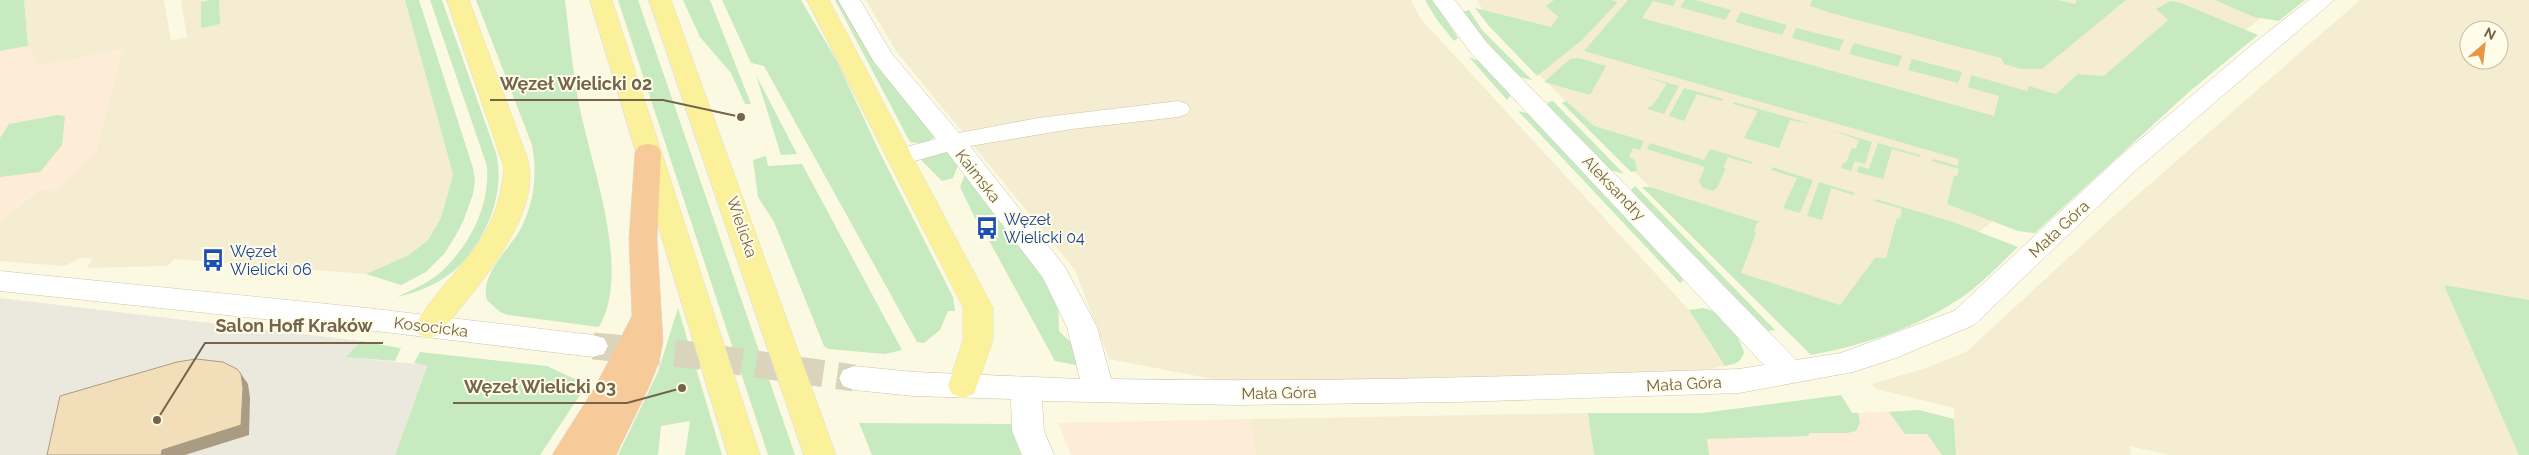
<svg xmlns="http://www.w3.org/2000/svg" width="2529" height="455" font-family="Raleway,sans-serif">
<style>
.residential{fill:#f4edd1;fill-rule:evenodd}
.commercial{fill:#fdecd7}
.industrial{fill:#ebe8de}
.green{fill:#c7eac1}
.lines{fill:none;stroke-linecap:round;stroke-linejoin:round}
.minor-tunnel{stroke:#dad4bc;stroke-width:27;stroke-dasharray:27 14;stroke-linecap:butt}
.minor-casing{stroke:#cec3aa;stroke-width:1}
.major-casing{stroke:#e0ddd7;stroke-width:1}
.highway-casing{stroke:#e0ddd7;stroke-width:1}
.minor{fill:#fff;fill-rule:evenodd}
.major{fill:#fbf19b;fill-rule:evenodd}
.highway{fill:#f7cb99;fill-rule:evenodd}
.shaded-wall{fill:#a99c82}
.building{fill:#f2dfba;stroke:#a99c82}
.labels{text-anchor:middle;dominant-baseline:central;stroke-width:4;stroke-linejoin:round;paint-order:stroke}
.street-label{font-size:16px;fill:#746449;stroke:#fffce9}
.transit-label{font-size:16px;fill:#164399;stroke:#fffce9;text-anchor:start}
.leader{fill:none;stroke:#746449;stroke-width:2}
.callout-dot{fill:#746449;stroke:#fffce9;stroke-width:2}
.callout-label{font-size:18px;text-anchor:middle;font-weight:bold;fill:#746449;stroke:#fffce9;stroke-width:4;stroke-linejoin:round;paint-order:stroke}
</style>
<rect width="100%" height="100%" fill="#fcf9e3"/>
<!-- residential -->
<path class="residential" d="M24,0H164L171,41L187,37L181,0H405L453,173L441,218L428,240L409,255L366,274L174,259L168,266L87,268L92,259L80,258L65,266L0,261V222L38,190L96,152L123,49L39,66L28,46Z
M866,0H1411L1421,19L1689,310L1725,366L1682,374L1223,381L1109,359L1075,270L896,51Z
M1477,0H2285L1860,322L1747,287L1491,25Z
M2360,0H2529V455H2169L2130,446L2131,455H1956L1954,408L1876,389L1872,384L1926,368L1966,352L2117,213ZM2469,30H2499V60H2469Z
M1588,413L1594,455H1257L1249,419Z"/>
<!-- commercial -->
<path class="commercial" d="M28,46L39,66L124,49L96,152L56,191L37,190L0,222V51Z
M1841,395L1853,413L1919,410L1956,455H1709L1703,413Z
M1249,419L1257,455H1071L1058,423Z"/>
<!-- industrial -->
<path class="industrial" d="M0,298L361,341L347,357L427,365L395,455H0Z"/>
<!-- green -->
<path class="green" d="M0,0H24L28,46L0,51Z
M211,0H219L220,24L201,28V2Z
M405,0H419L473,168L475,181L473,194L463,222L453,240L444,254L426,272L401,285L366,274L409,255L428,240L441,218L453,174Z
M430,0H442L496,153C506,193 486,241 456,269C439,284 418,292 397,297C412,290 428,283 441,272C470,245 490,206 487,166Z
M476,0H565C569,33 572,66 578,99C589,161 633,269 599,327L508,315L500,312L487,300C479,273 512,248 523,224C535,198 537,172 532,145Z
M618,0H638L795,455H768Z
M683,0H710L751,104H745L731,73L700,37Z
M722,0H801L838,63L879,151L953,297L955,311H948L940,330L924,343L917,342L764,66L751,63Z
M835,0H841L936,135C929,144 920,144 910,142Z
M1425,0H1433L1458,38L1454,41L1437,20Z
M1554,0H1611L1618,2L1582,40L1537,76L1489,26L1475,8L1551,27L1558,17L1546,6Z
M1628,0H1676L1673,6L1653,1L1642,18L1994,116L1999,96L1968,87L1971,75L2027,91L2029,86L2056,94L2078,74L2104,76L2168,20L2156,9L2170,1L2181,3L2258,35L2190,91L2035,233L2018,231L1947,204L1954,176H1957L1959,169L1932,161L1933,159L1958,166L1959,159L1584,51Z
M1685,0H1695L1731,10L1725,20L1680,7Z
M1812,0H2057L2075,4L2077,0H2126L2042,69H2021L2004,64L2001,58L1831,13L1810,6Z
M2215,0H2305L2279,21L2254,17Z
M1469,10L1482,30L1532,80L1519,77L1475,29L1463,12Z
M1741,12L1787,25L1782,35L1735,22Z
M1796,28L1844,40L1839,51L1792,38Z
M1854,43L1902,56L1898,67L1849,54Z
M1469,57L1479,61L1508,91L1510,96L1507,100Z
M1579,58L1606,66L1590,95L1544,82L1570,59Z
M1912,59L1962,72L1958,83L1908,70Z
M756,75L797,154L781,155Z
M1644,76L1679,86L1664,114L1647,109L1649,106H1652L1667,84Z
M1684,88L1723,99L1722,101L1697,94L1684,121L1669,116Z
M1553,101L1624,174L1611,170L1548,107V102Z
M1566,101L1594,126L1644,141L1640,150L1633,148L1629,157L1635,160L1637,171L1631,172L1562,103Z
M1734,102L1812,124L1790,120L1779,148L1744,138L1758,111L1733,104Z
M1518,111L1530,114L1681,275L1683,281L1680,283Z
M58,115L65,116L62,145L40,172L0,177V138L9,124Z
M1832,130L1872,142L1865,164L1855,161L1851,171L1841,168L1843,163H1846L1852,148L1856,149L1859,140Z
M1650,143L1704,160L1710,149L1753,162L1752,164L1728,157L1723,167L1726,168L1717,188L1713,191L1703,188L1699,182L1705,167L1647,149Z
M1878,143L1920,155V157L1892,149L1883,179L1857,172L1859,166L1869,169Z
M940,150L950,152L959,163L953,178L942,181L921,160L925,155Z
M766,156L768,166L802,164L902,350L885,354L828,349L824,346L774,222L758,197L753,160Z
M1772,167L1813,180L1800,213L1783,208L1797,178L1771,170Z
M966,172L1026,249L1058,299L1059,331L1080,351L1081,366L1055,361L987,237L998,232L988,218L976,220L960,187Z
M1819,182L1855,193L1854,195L1831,188L1822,220L1807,216Z
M1635,186L1775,330L1767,331L1633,193L1631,190Z
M1642,187H1650L1760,222L1757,223L1754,232L1756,233L1741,273L1840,305L1875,258H1886L1897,218L1900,219L1902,209L1875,201L1876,199L1956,223L2018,247C2003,261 1989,276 1973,289C1928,324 1866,345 1811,355Z
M2444,285L2529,300V455H2519Z
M678,308L722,455H685L690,421L661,426L658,455H618L658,372Z
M1703,308C1721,310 1740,336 1744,353C1740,363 1735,364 1725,366L1689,310Z
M361,341L400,348H401L395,361L346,357Z
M420,352L547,366L577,380L570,393L580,395L540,455H395L427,366L414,363Z
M1841,395L1852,413H1858L1860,423L1856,431L1847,433H1810L1808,436L1707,439L1709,455H1594L1588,413H1703Z
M1919,410L1954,419L1956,455H1942L1927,434H1905L1889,412Z
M859,423L1011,424L1021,455H872Z"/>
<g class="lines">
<!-- minor-tunnel -->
<path class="minor-tunnel" d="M593,346L692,355L854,378"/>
<defs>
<path id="minor" d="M838,0H860L892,54L959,133L1038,118L1178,101L1187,104L1190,109L1187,114L1178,117L1072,129L970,146L1065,267L1097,327L1111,379C1320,383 1530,376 1739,369L1764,365L1471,53L1432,0H1455L1487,43L1796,360L1841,353L1954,311L2117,159L2254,43L2309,0H2334L2135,171L1974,325L1896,358L1853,372L1739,393L1458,402L1237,405L1042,401L1044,431L1054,455H1022L1012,431L1011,399L914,396L854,390L843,386L839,378L843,370L854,366L914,372L1080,379L1067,327L1043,278L947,152L900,165L891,163L887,157L891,151L936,139L874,62Z
M0,271L367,308L593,335L604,338L608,346L604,354L593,357L367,330L0,291Z"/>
<path id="major" d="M447,0H469L527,157C545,216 473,291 439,335L429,338L419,335L414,327C448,268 499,245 504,168Z
M590,0H612L760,455H728Z
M649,0H671L836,455H804Z
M807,0H829L993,308V340L974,394L963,398L952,394L948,386L963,340V308Z"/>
<path id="highway" d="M648,144L657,146L661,152L657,239L663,342L659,362L649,387L616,455H552L595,387L632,316L629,239L635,152L639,146Z"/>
</defs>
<!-- minor casing -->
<use href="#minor" class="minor-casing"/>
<!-- major casing -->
<use href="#major" class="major-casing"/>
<!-- highway casing -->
<use href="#highway" class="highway-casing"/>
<!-- minor -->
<use href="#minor" class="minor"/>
<!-- major -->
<use href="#major" class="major"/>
<!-- highway -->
<use href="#highway" class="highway"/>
</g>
<!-- shaded-wall -->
<path class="shaded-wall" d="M241,374L248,384L250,398L249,435L185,455H161L162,450Z"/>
<!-- building -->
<path class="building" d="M196,359L223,362L237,369L241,374L243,388L241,425L162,450L161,455H47L60,396L177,362Z"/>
<!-- icons -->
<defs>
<symbol id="bus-bare" viewBox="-9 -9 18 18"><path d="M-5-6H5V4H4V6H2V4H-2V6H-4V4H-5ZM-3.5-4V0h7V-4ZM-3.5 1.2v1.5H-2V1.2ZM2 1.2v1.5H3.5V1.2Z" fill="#1a4fb4" stroke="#fffce9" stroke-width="2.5" paint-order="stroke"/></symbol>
</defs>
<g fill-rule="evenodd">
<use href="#bus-bare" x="971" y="212" width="32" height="32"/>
<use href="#bus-bare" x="197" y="244" width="32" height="32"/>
</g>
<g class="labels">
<!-- street labels -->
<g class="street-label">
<text transform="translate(978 176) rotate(52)">Kaimska</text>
<text transform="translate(1614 188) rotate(46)">Aleksandry</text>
<text transform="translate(742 227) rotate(71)">Wielicka</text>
<text transform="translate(2059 229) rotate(-43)">Mała Góra</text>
<text transform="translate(431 327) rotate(7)">Kosocicka</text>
<text transform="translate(1684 384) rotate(-3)">Mała Góra</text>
<text transform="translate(1279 393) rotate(-1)">Mała Góra</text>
</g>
<!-- transit labels -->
<g class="transit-label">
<text x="1004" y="219">Węzeł<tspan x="1004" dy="18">Wielicki 04</tspan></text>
<text x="230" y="251">Węzeł<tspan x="230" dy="18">Wielicki 06</tspan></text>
</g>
</g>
<!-- callouts -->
<path class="leader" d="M741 117L663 100H490M157 420L205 343H383M682 388L627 403H453"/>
<g class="callout-dot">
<circle cx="741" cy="117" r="5"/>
<circle cx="157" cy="420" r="5"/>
<circle cx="682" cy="388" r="5"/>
</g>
<g class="callout-label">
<text x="576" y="90">Węzeł Wielicki 02</text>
<text x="294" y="332">Salon Hoff Kraków</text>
<text x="540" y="393">Węzeł Wielicki 03</text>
</g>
<!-- north arrow -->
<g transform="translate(2484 45) rotate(28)"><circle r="24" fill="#fffce9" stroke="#c7bfa9"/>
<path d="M0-4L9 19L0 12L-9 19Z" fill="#e79647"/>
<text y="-8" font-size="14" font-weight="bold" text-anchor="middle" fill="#746449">N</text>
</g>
</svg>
